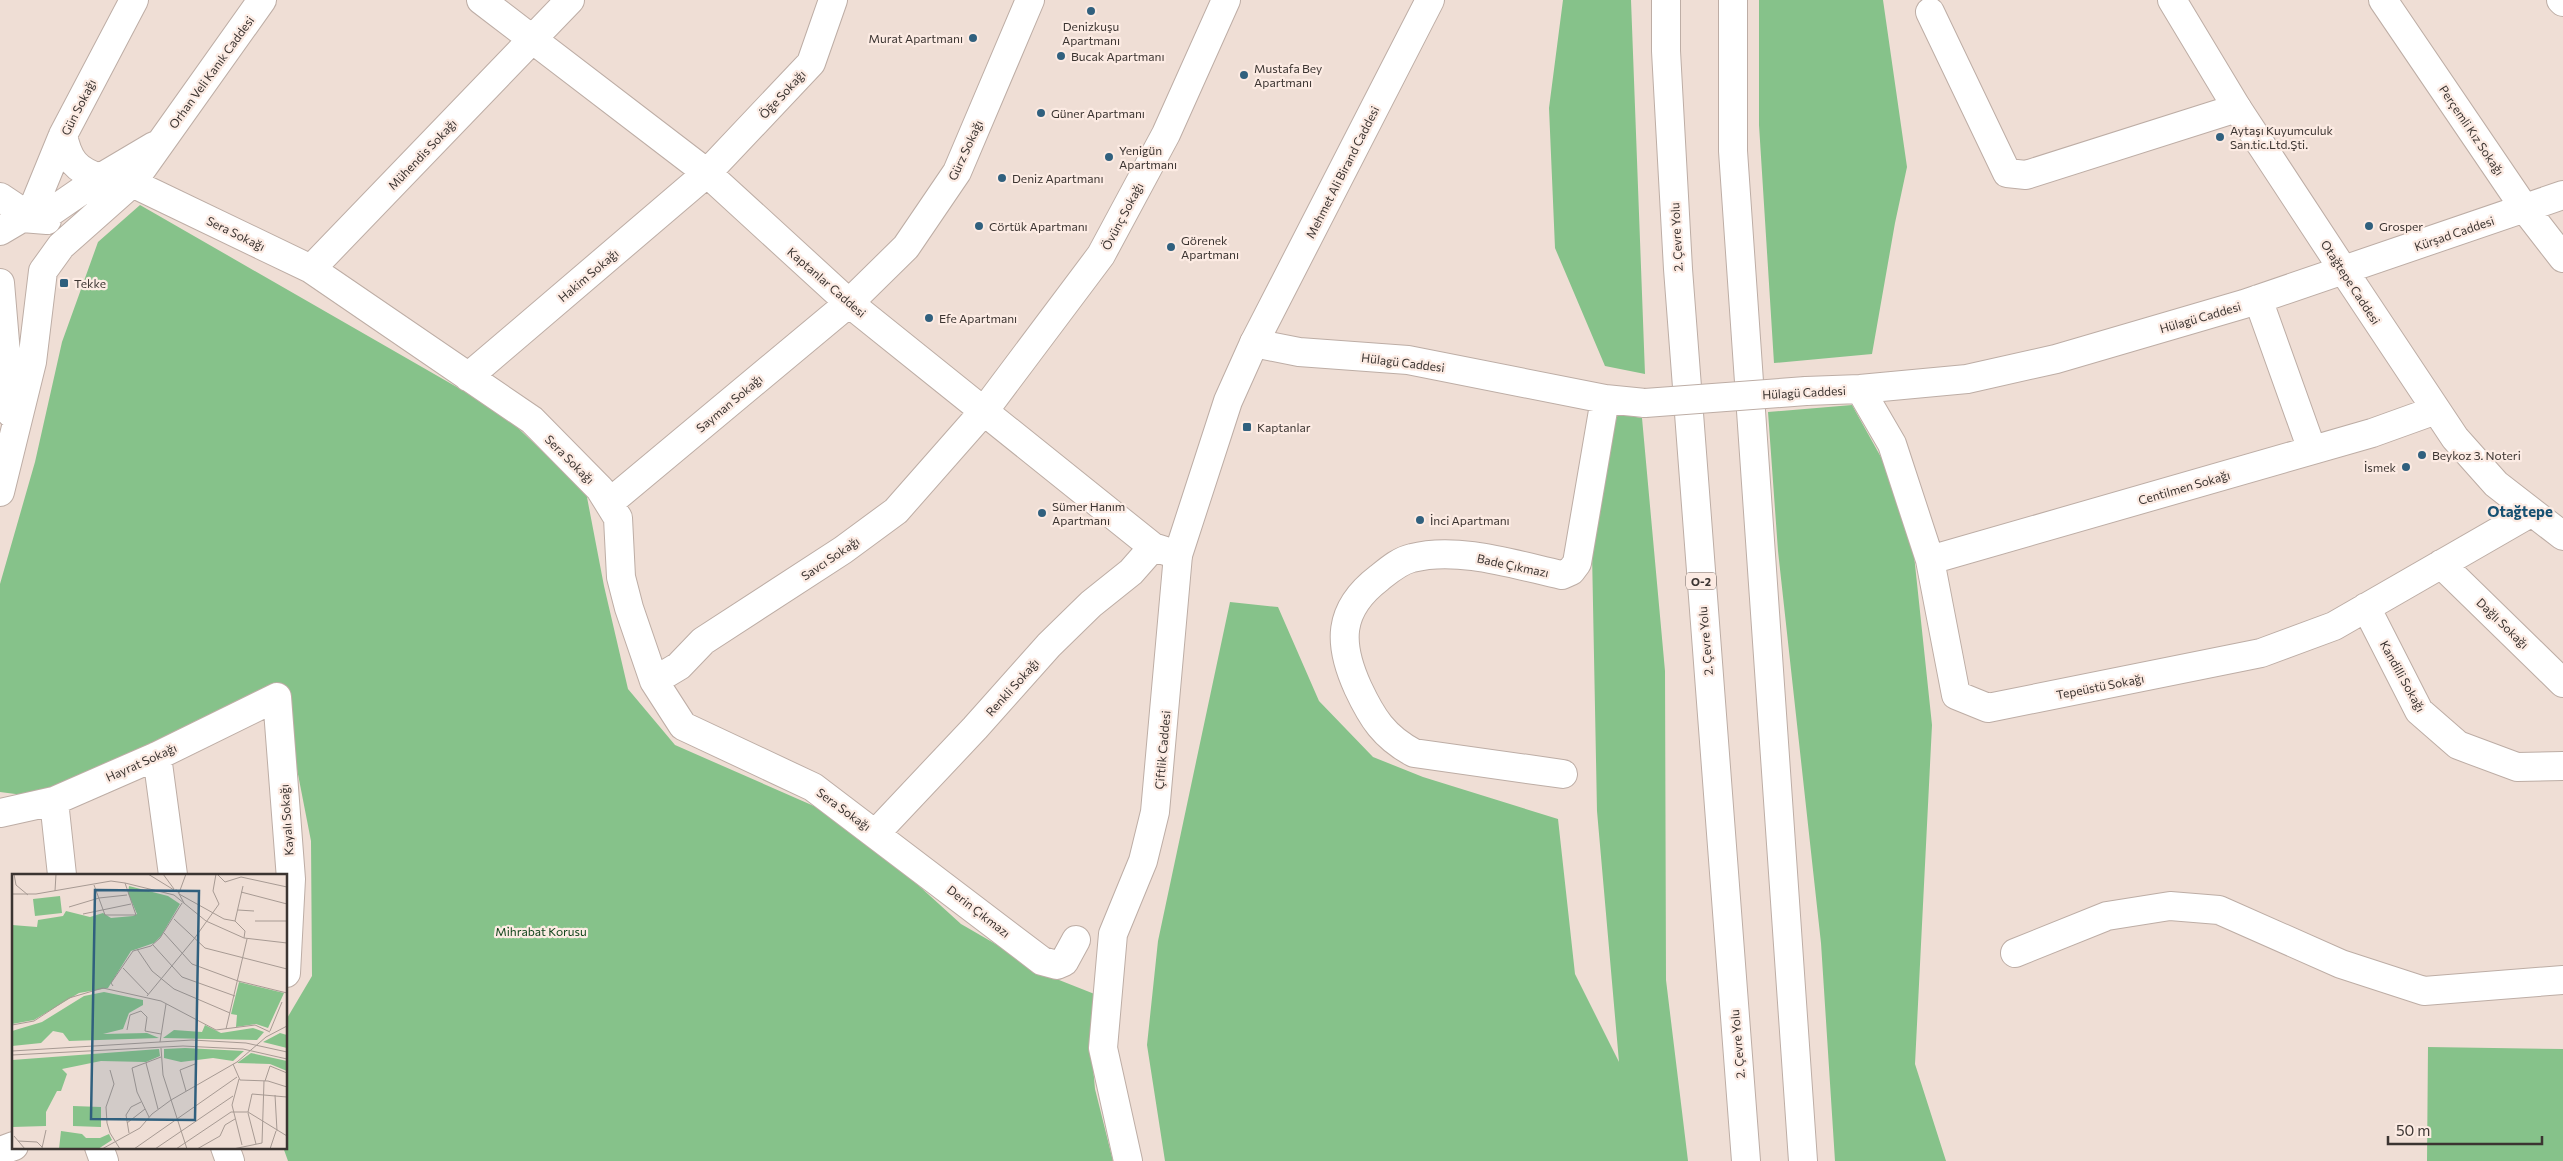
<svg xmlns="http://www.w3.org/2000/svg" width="2563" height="1161" font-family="Commissioner,sans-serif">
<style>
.green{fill:#86c28a}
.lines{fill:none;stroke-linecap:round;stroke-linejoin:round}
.minor-casing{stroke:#bdada5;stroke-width:30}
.major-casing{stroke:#bdada5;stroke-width:30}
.highway-casing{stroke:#bdada5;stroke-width:30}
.minor{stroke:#fff;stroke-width:28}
.major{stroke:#fff;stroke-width:28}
.highway{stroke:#fff;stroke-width:28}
.minor-bridge-casing{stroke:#bdada5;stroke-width:30;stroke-linecap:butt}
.minor-bridge{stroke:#fff;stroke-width:28}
.poi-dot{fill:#30607e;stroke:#fcebe3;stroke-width:2}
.labels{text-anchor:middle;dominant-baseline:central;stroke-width:4.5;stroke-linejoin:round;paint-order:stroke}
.shield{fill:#fcebe3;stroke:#756b66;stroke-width:1}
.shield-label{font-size:11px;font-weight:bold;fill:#3b3431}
.poi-label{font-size:12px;fill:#3b3431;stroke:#fcebe3;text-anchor:start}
.street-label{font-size:12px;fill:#3b3431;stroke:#fcebe3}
.park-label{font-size:12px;fill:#0a3f15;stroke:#fcebe3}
.quarter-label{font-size:15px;font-weight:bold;fill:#175172;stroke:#fcebe3}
.inset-road{fill:none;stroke:#a79a93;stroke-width:1}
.view{fill:#30607e;fill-opacity:0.15;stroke:#30607e;stroke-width:2.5}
.inset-edge{fill:none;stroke:#3b3431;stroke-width:2.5}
</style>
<rect width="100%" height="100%" fill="#efded5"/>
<!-- green -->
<path class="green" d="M1563,0H1631L1645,374L1605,366L1555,248L1549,108Z
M1759,0H1883L1907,167L1895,223L1872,354L1774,363L1759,125Z
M140,205L502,413L586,492L604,586L628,689L675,745L823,810L886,856L961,924L1054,978L1097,995L1092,1056L1095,1089L1113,1161H288L283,1147H286V1020L312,976L311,841L289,728L268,689L156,743L31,796L0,792V584L35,462L62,342L98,242Z
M1852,405L1882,459L1914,555L1932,725L1915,1064L1946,1161H1835L1821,943L1778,551L1768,412Z
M1618,414L1642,418L1665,671L1666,980L1688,1161H1165L1147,1045L1158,941L1230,602L1278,607L1319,701L1373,757L1423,777L1558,819L1575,974L1619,1062L1597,811L1592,552L1607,448Z
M2428,1047L2563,1049V1161H2427Z"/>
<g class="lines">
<defs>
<path id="minor" d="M481,0L707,173L849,303L1153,547L1178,555
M2383,0L2525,209L2563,258
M2561,0L2563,2
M1930,12L2007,173L2026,175L2237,108
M63,135C68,160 76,170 100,178
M132,183L311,269L532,420L600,489L618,518L621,577L629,608L654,681L683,726L813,787L1042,961L1057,965L1064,962L1076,940
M0,197L15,207L22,218
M29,218L63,135L134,0
M42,218L100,178L154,146
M0,231L22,218L47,220
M311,269L570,0
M2344,271L2455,438L2496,484L2563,536
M0,283L11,413
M2258,299L2312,450
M1254,343L1299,352L1408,360L1605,399L1645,403
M468,377L707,173L811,63L833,0
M1860,389L1892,444L1930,560L1956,695L1988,708L2261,653L2334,626L2532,512
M1806,391L1860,389L1967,379L2056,359L2244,304L2563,195
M0,492L32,362L43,271L61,246L132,183L262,0
M609,503L849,303L906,247L957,172L1030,0
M1930,560L2372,433L2436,410
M2441,564L2563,683
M2366,607L2419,711L2458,745L2517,767L2563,766
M654,681L679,666L703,641L843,550L896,511L984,411L1101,255L1166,134L1226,0
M157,756L173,875
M1563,774L1414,753C1384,737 1372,718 1358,688C1338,644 1337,610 1379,578C1389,570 1399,561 1412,558C1458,546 1516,565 1562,575L1571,571L1577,563L1605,399
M54,801L62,875
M0,813L54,801L157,756L277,697L291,879L286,973
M876,833L975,728L1049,645L1091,604L1131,572L1153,547
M2015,953L2107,916L2170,906L2219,910L2341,964L2424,991L2563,980
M99,1147L104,1161
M225,1147L230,1161
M0,1151L14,1146"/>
<path id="major" d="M2172,0L2237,108L2344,271
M1128,1161L1103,1048L1113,934L1143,861L1155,812L1178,555L1228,401L1254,343L1430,0"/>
<path id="highway" d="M1666,0V51L1678,269L1746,1161
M1733,0V151L1803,1161"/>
</defs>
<!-- minor casing -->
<use href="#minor" class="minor-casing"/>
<!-- major casing -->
<use href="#major" class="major-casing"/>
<!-- highway casing -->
<use href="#highway" class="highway-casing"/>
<!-- minor -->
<use href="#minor" class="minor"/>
<!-- major -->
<use href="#major" class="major"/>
<!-- highway -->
<use href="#highway" class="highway"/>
<defs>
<path id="minor-bridge" d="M1645,403L1806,391"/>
</defs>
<!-- minor-bridge casing -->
<use href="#minor-bridge" class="minor-bridge-casing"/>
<!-- minor-bridge -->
<use href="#minor-bridge" class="minor-bridge"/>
</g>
<!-- markers -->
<g class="poi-dot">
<circle cx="1091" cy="11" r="5"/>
<circle cx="973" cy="38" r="5"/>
<circle cx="1061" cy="56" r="5"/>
<circle cx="1244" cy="75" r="5"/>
<circle cx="1041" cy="113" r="5"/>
<circle cx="2220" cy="137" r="5"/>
<circle cx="1109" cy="157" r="5"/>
<circle cx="1002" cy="178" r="5"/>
<circle cx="979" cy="226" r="5"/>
<circle cx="2369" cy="226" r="5"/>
<circle cx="1171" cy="247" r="5"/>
<rect x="59" y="278" width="10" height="10" rx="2.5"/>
<circle cx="929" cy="318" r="5"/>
<rect x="1242" y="422" width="10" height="10" rx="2.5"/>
<circle cx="2422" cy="455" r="5"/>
<circle cx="2406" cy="467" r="5"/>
<circle cx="1042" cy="513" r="5"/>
<circle cx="1420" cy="520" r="5"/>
</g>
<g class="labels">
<!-- shield labels -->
<rect class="shield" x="1686" y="572.5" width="30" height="17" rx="4"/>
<g class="shield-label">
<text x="1701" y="581">O-2</text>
</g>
<!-- poi labels -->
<g class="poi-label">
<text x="1091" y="26" text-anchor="middle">Denizkuşu<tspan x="1091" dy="14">Apartmanı</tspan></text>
<text x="963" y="38" text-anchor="end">Murat Apartmanı</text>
<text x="1071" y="56">Bucak Apartmanı</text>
<text x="1254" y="68">Mustafa Bey<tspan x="1254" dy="14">Apartmanı</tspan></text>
<text x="1051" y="113">Güner Apartmanı</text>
<text x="2230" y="130">Aytaşı Kuyumculuk<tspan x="2230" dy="14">San.tic.Ltd.Şti.</tspan></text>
<text x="1119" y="150">Yenigün<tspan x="1119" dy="14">Apartmanı</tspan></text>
<text x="1012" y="178">Deniz Apartmanı</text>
<text x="989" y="226">Cörtük Apartmanı</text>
<text x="2379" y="226">Grosper</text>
<text x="1181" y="240">Görenek<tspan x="1181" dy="14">Apartmanı</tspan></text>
<text x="74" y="283">Tekke</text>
<text x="939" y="318">Efe Apartmanı</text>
<text x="1257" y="427">Kaptanlar</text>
<text x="2432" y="455">Beykoz 3. Noteri</text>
<text x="2396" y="467" text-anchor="end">İsmek</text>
<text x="1052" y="506">Sümer Hanım<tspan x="1052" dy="14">Apartmanı</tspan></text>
<text x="1430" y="520">İnci Apartmanı</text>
</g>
<!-- street labels -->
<g class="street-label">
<text transform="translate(211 72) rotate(-54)">Orhan Veli Kanık Caddesi</text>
<text transform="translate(782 94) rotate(-47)">Öḡe Sokağı</text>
<text transform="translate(78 107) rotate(-63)">Gün Sokağı</text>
<text transform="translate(2472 130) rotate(56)">Perçemli Kız Sokağı</text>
<text transform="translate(965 150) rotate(-65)">Gürz Sokağı</text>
<text transform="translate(422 154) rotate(-46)">Mühendis Sokağı</text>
<text transform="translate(1342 172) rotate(-63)">Mehmet Ali Birand Caddesi</text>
<text transform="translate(1122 216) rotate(-62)">Övünç Sokağı</text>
<text transform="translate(236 233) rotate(26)">Sera Sokağı</text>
<text transform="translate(2454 233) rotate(-19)">Kürşad Caddesi</text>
<text transform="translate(1676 237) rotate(-93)">2. Çevre Yolu</text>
<text transform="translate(588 275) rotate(-40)">Hakim Sokağı</text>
<text transform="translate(827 282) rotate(41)">Kaptanlar Caddesi</text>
<text transform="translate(2351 282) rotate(57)">Otağtepe Caddesi</text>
<text transform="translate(2200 317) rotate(-16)">Hülagü Caddesi</text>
<text transform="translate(1403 362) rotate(7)">Hülagü Caddesi</text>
<text transform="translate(1804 392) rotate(-3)">Hülagü Caddesi</text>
<text transform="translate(729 403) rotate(-40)">Sayman Sokağı</text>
<text transform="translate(570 459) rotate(45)">Sera Sokağı</text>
<text transform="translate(2184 487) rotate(-16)">Centilmen Sokağı</text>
<text transform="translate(830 558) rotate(-34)">Savcı Sokağı</text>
<text transform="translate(1513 565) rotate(12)">Bade Çıkmazı</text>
<text transform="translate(2503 623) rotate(44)">Dağlı Sokağı</text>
<text transform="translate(1705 641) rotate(-95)">2. Çevre Yolu</text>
<text transform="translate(2403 676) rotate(61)">Kandilli Sokağı</text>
<text transform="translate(2100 686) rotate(-11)">Tepeüstü Sokağı</text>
<text transform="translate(1012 687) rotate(-48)">Renkli Sokağı</text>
<text transform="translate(1162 750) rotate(-85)">Çiftlik Caddesi</text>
<text transform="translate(141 762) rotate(-24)">Hayrat Sokağı</text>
<text transform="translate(844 809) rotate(36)">Sera Sokağı</text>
<text transform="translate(286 820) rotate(-94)">Kayalı Sokağı</text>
<text transform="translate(979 911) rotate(38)">Derin Çıkmazı</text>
<text transform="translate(1737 1044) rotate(-95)">2. Çevre Yolu</text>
</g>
<!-- park labels -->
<g class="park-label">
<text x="541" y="931">Mihrabat Korusu</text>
</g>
<!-- quarter labels -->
<g class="quarter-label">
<text x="2520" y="511">Otağtepe</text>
</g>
</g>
<!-- overview -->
<g transform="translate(12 874)">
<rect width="275" height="275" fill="#efded5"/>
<path d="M117,12L156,22L168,30L149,62L142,69L119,77L96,114L67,119L22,146L0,150V51L25,53L26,46L51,42L54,37L78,43L91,39L99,44L121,42L125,40L116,19ZM48,22L50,39L23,42L21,25ZM227,108L272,119L256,154L244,150L224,153L225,141L219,140ZM92,118L131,126V131L117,139L111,155L91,160L135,159L147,164L57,167L51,159L41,157L29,169L0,172V157L30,148L72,122ZM193,151L209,159L241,154L252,158L245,166L151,164L162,156L190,158ZM268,159L275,161V174L251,168ZM173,174L232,177L221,187L201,184L169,188L152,184V175ZM147,175L148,182L134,188L89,187L50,195L55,200L49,217H45L34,238V252L0,253V186ZM239,179L275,187V197L258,190L225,189ZM61,232L89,233V253L61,252ZM49,257L70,260L74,264H88L97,260L100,266L86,275H47Z" fill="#86c28a"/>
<path class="inset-road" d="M2,0L4,11L16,21M136,0L162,16M151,0L162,15M205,0L213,8L229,3L275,13M82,11L93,41H124L113,9M43,17L44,0M152,18L165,16L172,29M229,18L275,30M167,19L174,0M0,20H24L99,7L113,9L162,21L194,47L232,64L275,69M167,20L212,45L223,47L233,57L232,64M57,33L87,24L115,21M226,36L242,37M71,40L119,30M162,45L193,74L275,95M223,47L231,12M243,47H275M152,59L180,90L226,107L275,119M141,71L170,103L223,122M125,75L140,97L162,115L218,139M111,94L136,120M101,112L99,109L121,77L139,72L148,64L170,29M135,122L182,65L207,30L201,17L204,0M0,151L22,147L57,124L91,114L149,127L204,156L243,151L258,158M214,155L235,65M115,156L118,141L129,137L135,143L133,157L149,160M258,157L270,128M148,168L154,130M149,174L151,201L175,275M0,177L180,166L234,169L275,178M0,181L171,172L231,175L275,185M134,189L146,235M221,190L228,206L256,207L275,213M98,196L102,210L94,233L95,249L98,259L108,275M227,205L220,231L230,271M253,207L258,192L275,199M174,217L168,196L183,190M263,221L265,257M159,226L225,188L254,163L275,152M236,238L275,262M236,239L244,270M137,243L125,218L120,194L149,183M115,249L133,235M117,259L114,241L119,233L129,228M2,262L13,275M6,267L25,268L30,273M30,274L34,256M90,275L128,254L140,240L159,226M122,275L225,203M143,275L221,222M164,275L219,238H236L240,220L275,223M185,275L208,262L213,251L223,245M221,275L250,269L252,207M258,275L264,257"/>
<path class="view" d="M83,16L187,17L183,246L79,245Z"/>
<rect width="275" height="275" class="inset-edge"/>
</g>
<!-- scale -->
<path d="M2388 1136v8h154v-8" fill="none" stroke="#3b3431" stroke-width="2.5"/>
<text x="2396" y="1136" font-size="15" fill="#3b3431" stroke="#fcebe3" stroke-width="4" paint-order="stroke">50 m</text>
</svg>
